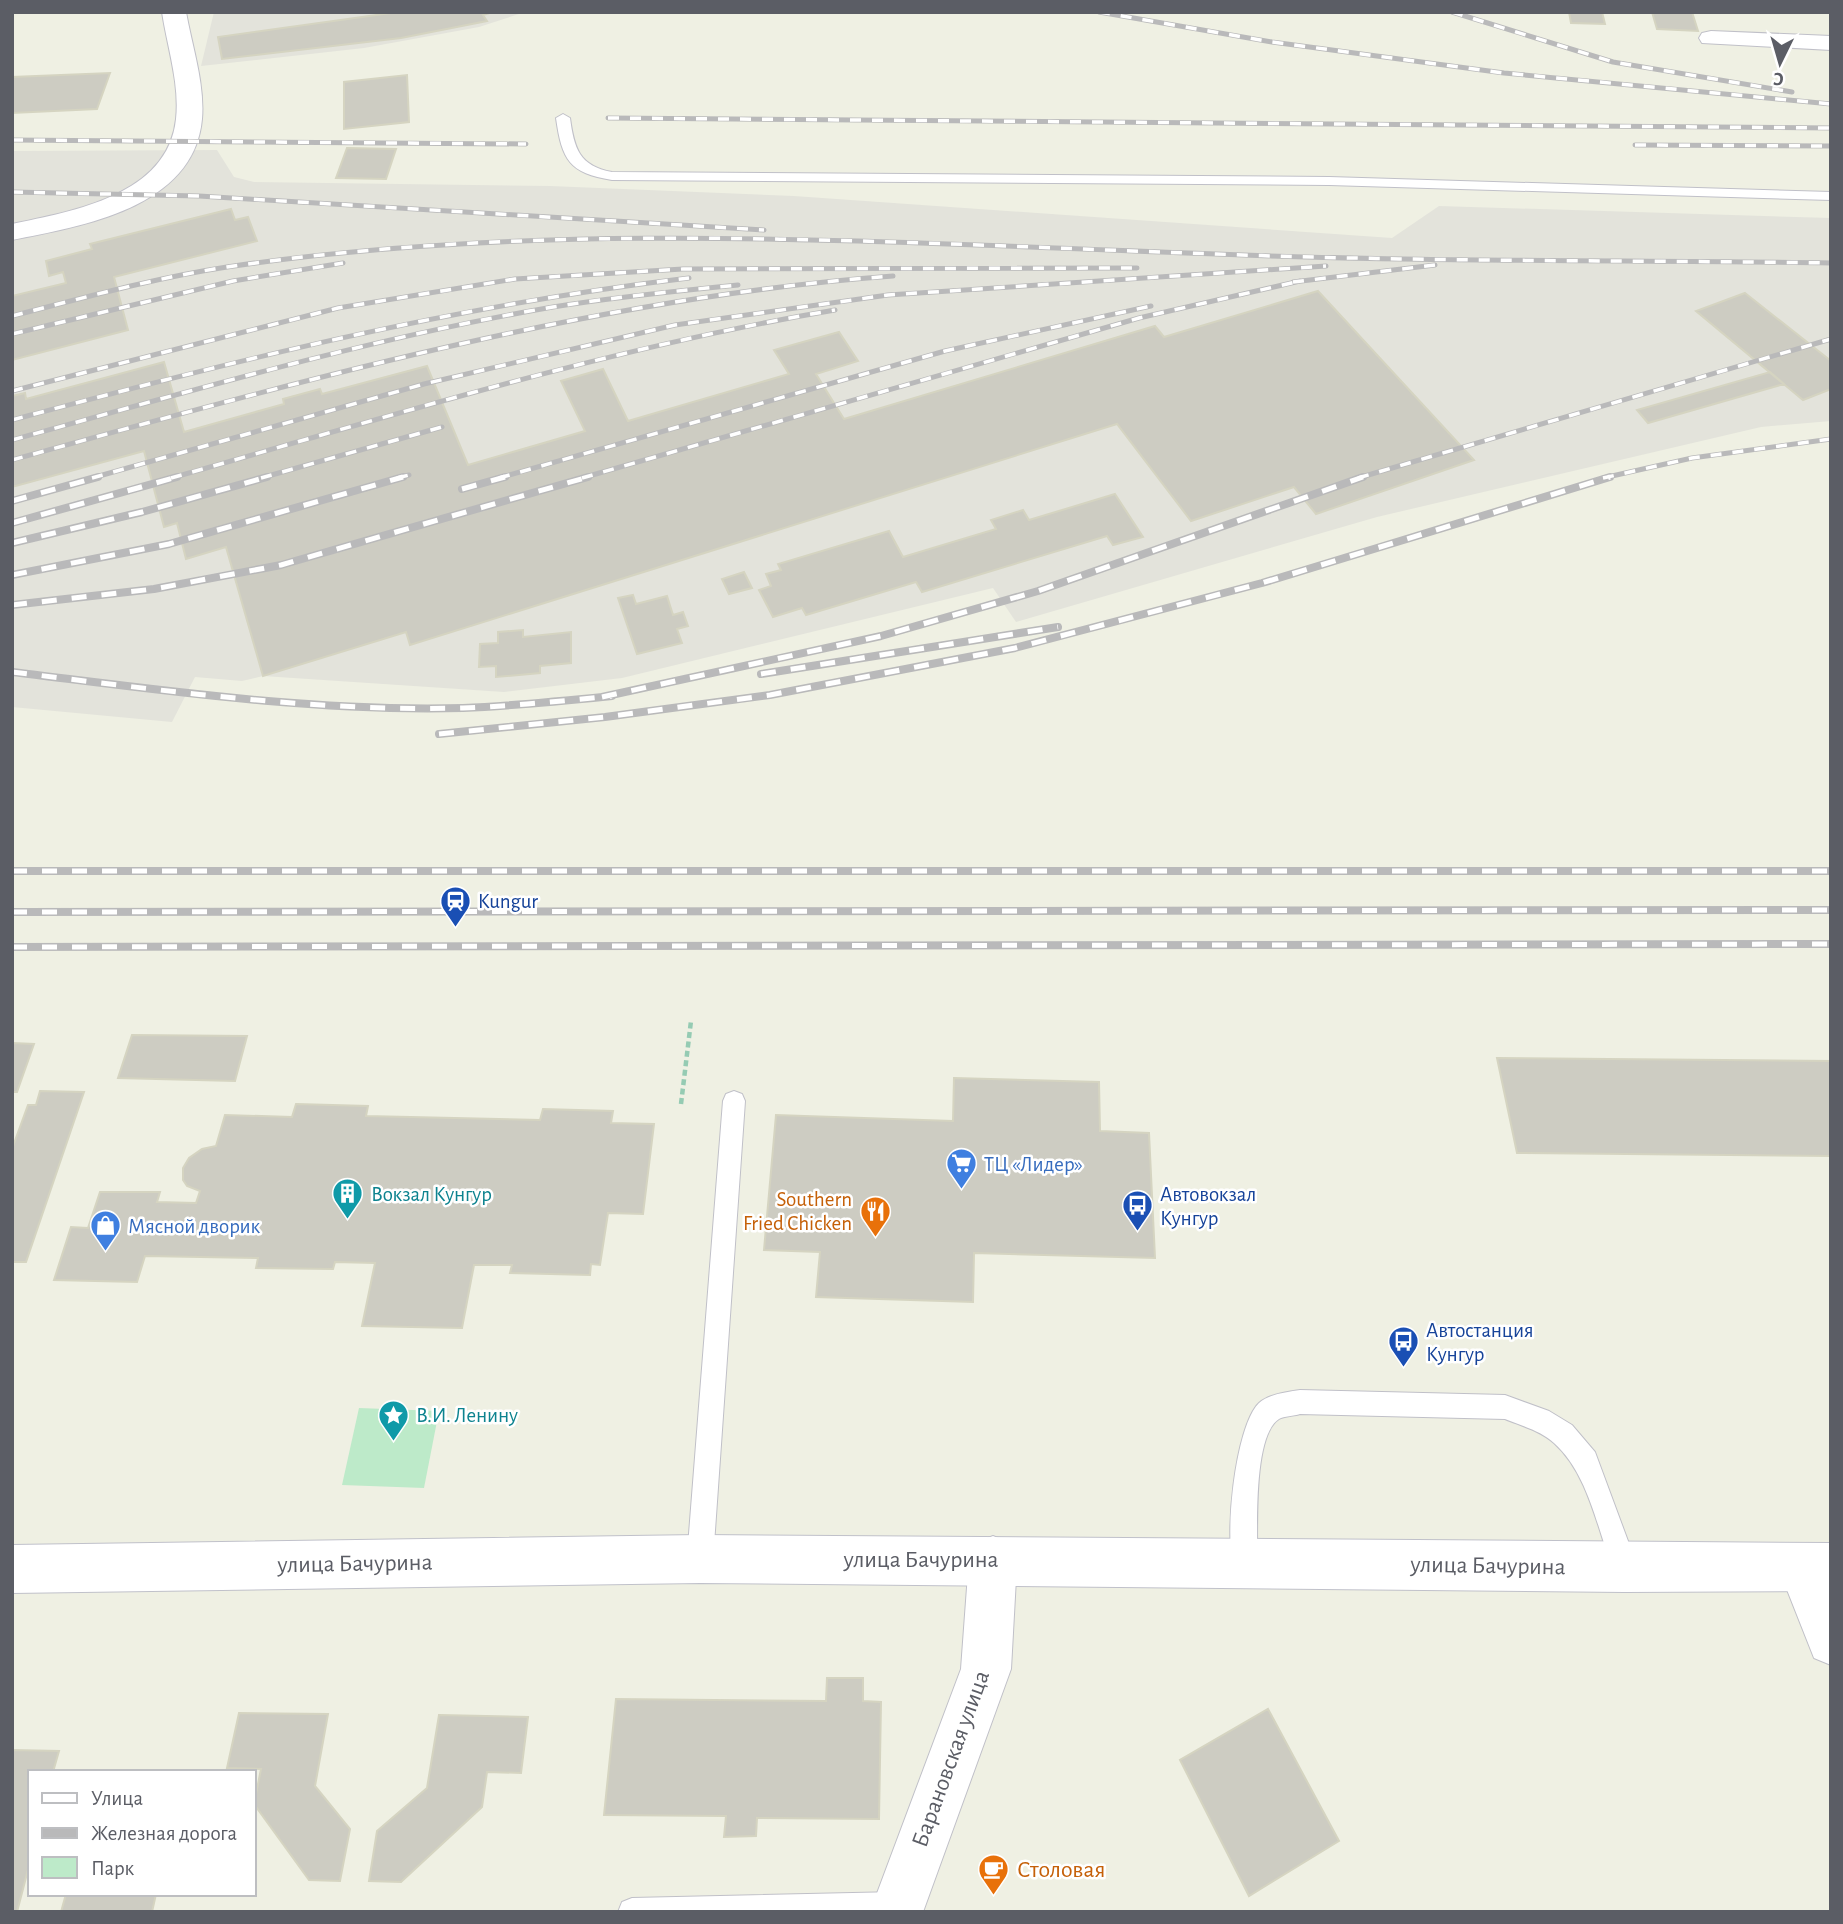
<svg xmlns="http://www.w3.org/2000/svg" width="1843" height="1924" font-family="'Alegreya Sans',sans-serif">
<style>
.industrial{fill:#e3e3db}
.green{fill:#bdeac9}
.building{fill:#cdccc2;stroke:#d5d4c1;stroke-width:2}
.lines{fill:none;stroke-linecap:round;stroke-linejoin:round}
.lane-casing{stroke:#c0c0c8;stroke-width:2}
.street-casing{stroke:#c0c0c8;stroke-width:2}
.secondary-casing{stroke:#c0c1ca;stroke-width:2}
.path{stroke:#95cbb3;stroke-width:4.5;stroke-dasharray:6 3.5;stroke-linecap:butt}
.lane{fill:#fff;fill-rule:evenodd}
.street{fill:#fff;fill-rule:evenodd}
.secondary{fill:#fff;fill-rule:evenodd}
.rail-far1-casing{stroke:#b9b9ba;stroke-width:5}
.rail-casing{stroke:#b9b9ba;stroke-width:8}
.rail-far1{stroke:#fff;stroke-width:3.5;stroke-dasharray:11;stroke-linecap:butt}
.rail{stroke:#fff;stroke-width:5;stroke-dasharray:15;stroke-linecap:butt}
.labels{text-anchor:middle;dominant-baseline:central;stroke-width:5;stroke-linejoin:round;paint-order:stroke}
.transit-label{font-size:21px;fill:#164399;stroke:#fff;text-anchor:start}
.shop-label{font-size:21px;fill:#366cbe;stroke:#fff;text-anchor:start}
.culture-label{font-size:21px;fill:#0d838f;stroke:#fff;text-anchor:start}
.food-label{font-size:21px;fill:#c56008;stroke:#fff;text-anchor:end}
.near-street-label{font-size:24px;fill:#5b5d65;stroke:#fff}
.near-food-label{font-size:24px;fill:#c56008;stroke:#fff;text-anchor:start}
</style>
<rect width="100%" height="100%" fill="#eff0e3"/>
<!-- industrial -->
<path class="industrial" d="M214,12H525L479,27L364,48L201,66Z
M217,150L234,177L254,182L550,186L794,196L1392,238L1439,206L1831,218V421L1761,427L1377,517L1016,622L993,588L622,678L504,692L263,676L242,681L195,677L172,722L12,707V151Z"/>
<!-- green -->
<path class="green" d="M359,1408L439,1411L424,1488L342,1485Z"/>
<!-- building -->
<path class="building" d="M398,12H493L483,15L487,21L401,38L222,59L218,37Z
M1569,12H1602L1605,24L1571,23Z
M1652,12H1692L1698,31L1657,29Z
M110,73L97,109L12,113V77Z
M407,75L409,122L344,129V82Z
M347,148L396,149L386,179L336,178Z
M231,209L235,220L248,217L257,241L114,277L128,330L12,360V296L66,283L63,272L49,276L46,261L92,249L90,244Z
M1318,291L1474,460L1316,514L1294,487L1191,521L1117,424L410,645L406,632L263,676L226,547L186,559L177,523L164,527L144,451L12,487V396L25,393L26,399L164,362L184,432L284,404L283,399L320,389L322,394L427,366L468,465L585,431L561,381L603,369L628,421L789,374L774,350L839,332L858,361L816,374L844,419L1155,326L1164,337Z
M1745,293L1831,361V389L1803,400L1696,311Z
M1770,372L1784,384L1648,423L1637,410Z
M1115,494L1143,537L1113,545L1107,536L922,592L916,582L806,615L802,608L773,617L759,590L771,586L766,574L781,570L778,564L889,531L903,557L996,529L991,520L1023,510L1029,520Z
M744,572L752,588L729,594L722,579Z
M633,595L636,604L667,596L673,615L683,612L688,626L677,629L682,643L637,654L618,598Z
M523,630V637L571,632V663L540,666V673L496,677V666L479,667L480,644L498,643V632Z
M132,1035L247,1036L235,1081L118,1078Z
M12,1043L34,1044L17,1092H12Z
M1497,1058L1831,1061V1156L1517,1153Z
M954,1078L1099,1082L1100,1131L1149,1133L1155,1258L974,1253L973,1302L816,1297L820,1252L764,1250L776,1115L953,1121Z
M40,1091L84,1092L26,1262H12V1149L28,1105H36Z
M296,1104L368,1106L366,1116L540,1120L543,1109L613,1111L611,1123L654,1124L643,1214L608,1213L600,1265L591,1264L590,1275L510,1273L512,1265H474L462,1328L362,1326L375,1263L335,1262L333,1269L256,1268L258,1258L145,1256L137,1282L54,1280L71,1227L88,1228L100,1192H160L157,1202L196,1203L200,1191L187,1186L183,1180V1168L189,1158L202,1149L216,1146L225,1115L292,1117Z
M827,1678H863V1701L881,1702L879,1819L757,1818L756,1836L724,1837L726,1816L604,1815L616,1699L826,1701Z
M1268,1709L1339,1841L1249,1896L1180,1760Z
M239,1713L328,1714L315,1786L350,1829L340,1881L309,1880L254,1804L261,1769L227,1768Z
M439,1715L528,1717L521,1773L487,1772L482,1807L401,1882L369,1881L377,1831L427,1788Z
M12,1750L59,1751L53,1772H30V1862L17,1912H12Z
M66,1894H156L152,1912H61Z"/>
<g class="lines">
<defs>
<path id="lane" d="M563,114L570,118C574,148 579,166 612,172L1329,177L1831,192V200L1329,185L612,180C569,173 562,160 556,118Z
M734,1091L742,1094L745,1101L713,1559L709,1568L700,1572L691,1568L687,1559L723,1101L726,1094Z
M1300,1390L1505,1395L1549,1411L1572,1425L1595,1452L1638,1568L1634,1577L1625,1581L1616,1577C1598,1534 1590,1475 1554,1443C1541,1431 1522,1426 1505,1419L1300,1414C1294,1416 1284,1416 1279,1419C1252,1436 1258,1533 1257,1562L1253,1571L1244,1575L1235,1571C1223,1542 1235,1426 1259,1403C1269,1394 1287,1392 1300,1390Z
M898,1892L908,1896L912,1906L910,1912H618L622,1902L632,1898Z"/>
<path id="street" d="M162,12H186C192,46 205,84 202,119C194,208 82,226 12,240V224C74,211 168,195 176,119C180,84 167,46 162,12Z
M1711,31L1831,36V50L1702,43L1699,38L1702,33Z
M993,1536L1010,1543L1017,1560L1011,1669L923,1912H870L961,1669L969,1560L976,1543Z
M1802,1543L1819,1550L1831,1579V1665L1814,1658L1778,1567L1785,1550Z"/>
<path id="secondary" d="M700,1535L1831,1543V1591L1625,1592L700,1583L12,1593V1545Z"/>
</defs>
<!-- lane casing -->
<use href="#lane" class="lane-casing"/>
<!-- street casing -->
<use href="#street" class="street-casing"/>
<!-- secondary casing -->
<use href="#secondary" class="secondary-casing"/>
<!-- path -->
<path class="path" d="M681,1104L691,1021"/>
<!-- lane -->
<use href="#lane" class="lane"/>
<!-- street -->
<use href="#street" class="street"/>
<!-- secondary -->
<use href="#secondary" class="secondary"/>
<defs>
<path id="rail-far1" d="M1099,12L1272,42L1504,73L1831,104
M1452,12L1613,62L1792,92
M608,118L1831,128
M12,140L526,144
M1635,145L1831,146
M12,192L199,196L764,230
M1293,282L1435,265
M12,316C83,298 154,278 227,267C550,219 890,243 1216,254C1421,262 1626,260 1831,263
M12,334L233,281L343,263
M12,391L338,308L515,279L683,269L1137,268
M12,420C236,360 458,305 689,278
M12,440C191,391 370,338 553,307C615,297 676,291 738,285
M12,460C296,382 599,297 893,276
M92,478L424,384L675,325L888,295L1326,266
M171,478C391,416 609,348 835,310
M261,478L442,427
M397,478L409,475
M499,478L945,351L1151,306
M582,478L1139,318L1300,281
M1358,478L1831,339
M1603,478L1692,458L1831,439"/>
<path id="rail" d="M462,489L505,477
M12,501L98,477
M12,523L177,477
M12,543L142,512L267,477
M12,575L169,544L403,477
M12,605L154,589L281,565L588,477
M12,672C161,690 313,712 463,708C513,706 562,701 612,696
M761,674L1058,627
M602,697L881,636L1038,591L1363,477
M439,734L605,717L770,695L1015,648L1262,583L1610,477
M12,871H1831
M12,912L1831,910
M12,947L1831,944"/>
</defs>
<!-- rail-far1 casing -->
<use href="#rail-far1" class="rail-far1-casing"/>
<!-- rail casing -->
<use href="#rail" class="rail-casing"/>
<!-- rail-far1 -->
<use href="#rail-far1" class="rail-far1"/>
<!-- rail -->
<use href="#rail" class="rail"/>
</g>
<!-- icons -->
<defs>
<symbol id="station-pin" viewBox="-11 -11 22 30"><path d="M0 17L-7.5 6A9.5 9.5 0 1 1 7.5 6Z" fill="#1a4fb4" stroke="#fff"/><path d="M-3-6H3Q5-6 5-4V2Q5 4 3 4L4.5 6H3L1.5 4h-3L-3 6H-4.5L-3 4Q-5 4-5 2V-4Q-5-6-3-6ZM-3.5-4v3h7v-3ZM-3.5 1v1.5H-2V1ZM2 1v1.5H3.5V1Z" fill="#fff"/></symbol>
<symbol id="supermarket-pin" viewBox="-11 -11 22 30"><path d="M0 17L-7.5 6A9.5 9.5 0 1 1 7.5 6Z" fill="#3f7fe0" stroke="#fff"/><path d="M-6-5.5h2.5l.6 2H6L4.5 2H-2.5L-4.4-4H-6ZM-1.5 3.2a1.3 1.3 0 1 0 .1 0ZM3 3.2a1.3 1.3 0 1 0 .1 0Z" fill="#fff"/></symbol>
<symbol id="building-pin" viewBox="-11 -11 22 30"><path d="M0 17L-7.5 6A9.5 9.5 0 1 1 7.5 6Z" fill="#0f9aa8" stroke="#fff"/><path d="M-4-6H4V6H1V3H-1V6H-4ZM-2.5-4.3h1.7v1.8h-1.7ZM.8-4.3h1.7v1.8H.8ZM-2.5-1h1.7V.8h-1.7ZM.8-1h1.7V.8H.8Z" fill="#fff"/></symbol>
<symbol id="bus-pin" viewBox="-11 -11 22 30"><path d="M0 17L-7.5 6A9.5 9.5 0 1 1 7.5 6Z" fill="#1a4fb4" stroke="#fff"/><path d="M-5-6H5V4H4V6H2V4H-2V6H-4V4H-5ZM-3.5-4V0h7V-4ZM-3.5 1.2v1.5H-2V1.2ZM2 1.2v1.5H3.5V1.2Z" fill="#fff"/></symbol>
<symbol id="restaurant-pin" viewBox="-11 -11 22 30"><path d="M0 17L-7.5 6A9.5 9.5 0 1 1 7.5 6Z" fill="#e8710a" stroke="#fff"/><path d="M-5-6h1v4h1v-4h1v4h1v-4h1v5L-1.5 .5V6h-2V.5L-5-1ZM5-6V6H3V1.5H1.5Q1.5-4 5-6Z" fill="#fff"/></symbol>
<symbol id="shop-pin" viewBox="-11 -11 22 30"><path d="M0 17L-7.5 6A9.5 9.5 0 1 1 7.5 6Z" fill="#3f7fe0" stroke="#fff"/><path d="M-5-2.5h2.3a2.7 3.5 0 0 1 5.4 0H5L5.5 6h-11ZM-1.5-2.5h3a1.5 2.3 0 0 0-3 0Z" fill="#fff"/></symbol>
<symbol id="sight-pin" viewBox="-11 -11 22 30"><path d="M0 17L-7.5 6A9.5 9.5 0 1 1 7.5 6Z" fill="#0f9aa8" stroke="#fff"/><path d="M0-6L1.8-2.2L6-1.7L2.9 1.2L3.7 5.4L0 3.3L-3.7 5.4L-2.9 1.2L-6-1.7L-1.8-2.2Z" fill="#fff"/></symbol>
<symbol id="cafe-pin" viewBox="-11 -11 22 30"><path d="M0 17L-7.5 6A9.5 9.5 0 1 1 7.5 6Z" fill="#e8710a" stroke="#fff"/><path d="M-5.5-4.5H6V0H3Q3 3.5 0 3.5H-2.5Q-5.5 3.5-5.5 0ZM3-3.2v2h1.7v-2ZM-6 4.5H4V6H-6Z" fill="#fff"/></symbol>
</defs>
<g fill-rule="evenodd">
<use href="#station-pin" x="438" y="884" width="35" height="47"/>
<use href="#supermarket-pin" x="944" y="1146" width="35" height="47"/>
<use href="#building-pin" x="330" y="1176" width="35" height="47"/>
<use href="#bus-pin" x="1120" y="1188" width="35" height="47"/>
<use href="#restaurant-pin" x="858" y="1194" width="35" height="47"/>
<use href="#shop-pin" x="88" y="1208" width="35" height="47"/>
<use href="#bus-pin" x="1386" y="1324" width="35" height="47"/>
<use href="#sight-pin" x="376" y="1398" width="35" height="47"/>
<use href="#cafe-pin" x="976" y="1852" width="35" height="47"/>
</g>
<g class="labels">
<!-- transit labels -->
<g class="transit-label">
<text x="478" y="901">Kungur</text>
<text x="1160" y="1194">Автовокзал<tspan x="1160" dy="24">Кунгур</tspan></text>
<text x="1426" y="1330">Автостанция<tspan x="1426" dy="24">Кунгур</tspan></text>
</g>
<!-- shop labels -->
<g class="shop-label">
<text x="984" y="1164">ТЦ «Лидер»</text>
<text x="128" y="1226">Мясной дворик</text>
</g>
<!-- culture labels -->
<g class="culture-label">
<text x="371" y="1194">Вокзал Кунгур</text>
<text x="416" y="1415">В.И. Ленину</text>
</g>
<!-- food labels -->
<g class="food-label">
<text x="852" y="1199">Southern<tspan x="852" dy="24">Fried Chicken</tspan></text>
</g>
<!-- near-street labels -->
<g class="near-street-label">
<text x="921" y="1560">улица Бачурина</text>
<text transform="translate(355 1564) rotate(-1)">улица Бачурина</text>
<text transform="translate(1488 1566) rotate(1)">улица Бачурина</text>
<text transform="translate(951 1759) rotate(-70)">Барановская улица</text>
</g>
<!-- near-food labels -->
<g class="near-food-label">
<text x="1017" y="1870">Столовая</text>
</g>
</g>
<!-- border -->
<rect width="1843" height="1924" fill="none" stroke="#5b5d65" stroke-width="28"/>
<!-- legend -->
<rect x="28" y="1770" width="228" height="126" fill="#ffffff" stroke="#bdbec1" stroke-width="2"/>
<rect x="42" y="1793" width="35" height="10" fill="#ffffff" stroke="#bdbec1" stroke-width="2"/>
<text x="91" y="1805" font-size="21" fill="#5b5d65">Улица</text>
<rect x="42" y="1828" width="35" height="10" fill="#b9b9ba" stroke="#bdbec1" stroke-width="2"/>
<text x="91" y="1840" font-size="21" fill="#5b5d65">Железная дорога</text>
<rect x="42" y="1857" width="35" height="21" fill="#bdeac9" stroke="#bdbec1" stroke-width="2"/>
<text x="91" y="1875" font-size="21" fill="#5b5d65">Парк</text>
<!-- north arrow -->
<g transform="translate(1780 63) rotate(185)" stroke="#ffffff" stroke-width="5" paint-order="stroke">
<path d="M0-5L12 26L0 18L-12 26Z" fill="#5b5d65"/>
<text y="-10" font-size="19" font-weight="bold" text-anchor="middle" fill="#5b5d65">С</text>
</g>
</svg>
